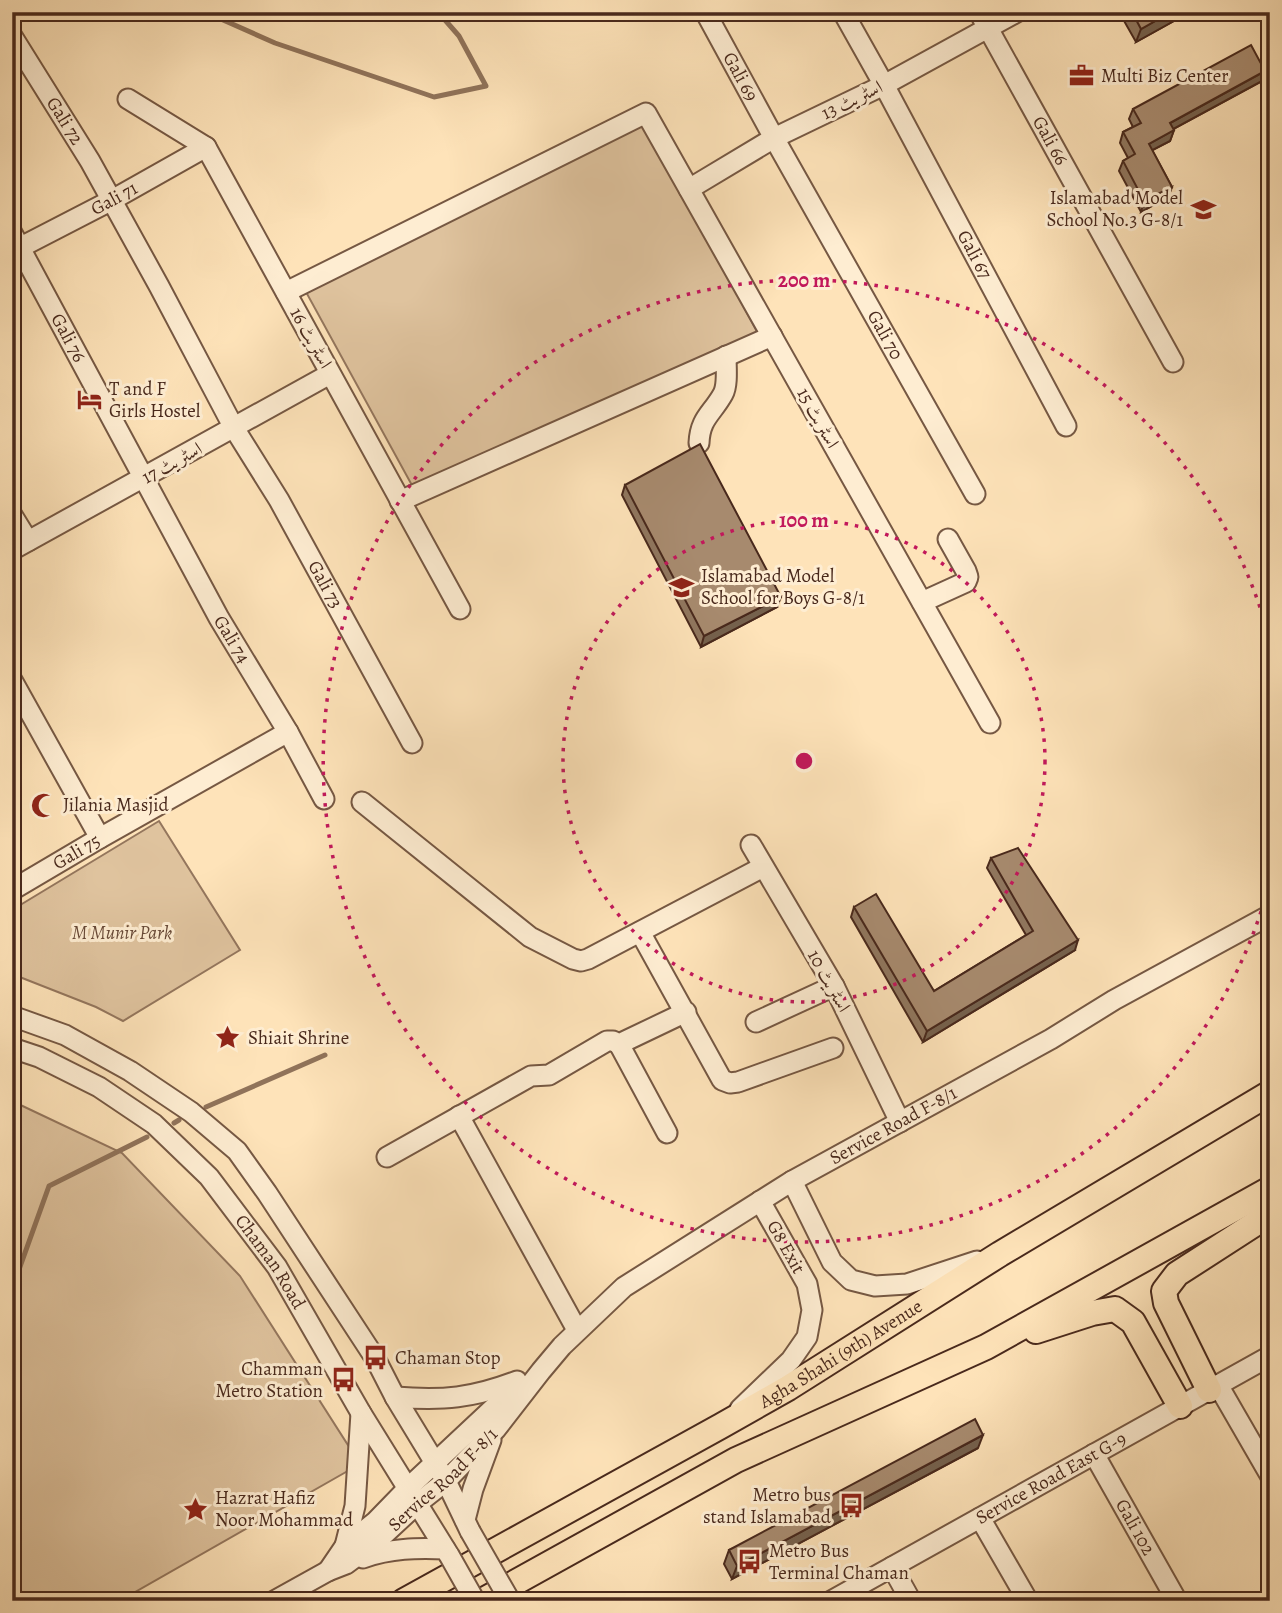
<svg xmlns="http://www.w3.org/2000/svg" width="1282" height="1613" font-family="Alegreya,Amiri,serif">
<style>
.green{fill:#dfc39e;stroke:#94765d;stroke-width:2}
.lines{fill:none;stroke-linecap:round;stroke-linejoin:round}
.stream{stroke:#90735a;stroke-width:5}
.minor-casing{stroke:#765843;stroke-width:23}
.major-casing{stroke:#49291c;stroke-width:28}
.minor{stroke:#feedd2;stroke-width:19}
.major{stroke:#fee3b9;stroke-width:24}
.minor-bridge-casing{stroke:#765843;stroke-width:23;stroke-linecap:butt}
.minor-bridge{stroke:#feedd2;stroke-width:19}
.wall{fill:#90775f;stroke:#49291c;stroke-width:2}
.shaded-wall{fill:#75614d;stroke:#49291c;stroke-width:2}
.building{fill:#a78a6e;stroke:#49291c;stroke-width:2}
.ring{fill:none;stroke:#c2185b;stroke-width:3.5;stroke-dasharray:3.5 7}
.labels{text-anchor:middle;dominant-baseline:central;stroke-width:6;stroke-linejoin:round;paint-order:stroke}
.poi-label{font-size:19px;fill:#49291c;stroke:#feedd2;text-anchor:start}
.street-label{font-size:19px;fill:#49291c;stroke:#feedd2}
.park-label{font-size:19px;font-style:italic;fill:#674836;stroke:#feedd2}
.centre{fill:#c2185b;stroke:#feedd2;stroke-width:3.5}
.ring-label{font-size:21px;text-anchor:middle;font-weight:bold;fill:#c2185b;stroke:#feedd2;stroke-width:6;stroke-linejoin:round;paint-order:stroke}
</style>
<rect width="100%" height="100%" fill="#fee3b9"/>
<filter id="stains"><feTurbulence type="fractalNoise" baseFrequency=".00286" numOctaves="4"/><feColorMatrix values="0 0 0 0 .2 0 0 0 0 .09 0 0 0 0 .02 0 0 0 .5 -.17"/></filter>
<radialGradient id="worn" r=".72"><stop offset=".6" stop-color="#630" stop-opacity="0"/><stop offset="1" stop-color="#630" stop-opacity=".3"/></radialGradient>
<!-- green -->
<path class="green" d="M643,120L760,337L414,489L306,292Z
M159,821L240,950L123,1021L96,1007L12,974V910Z
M12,1101L122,1153L240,1276L360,1464L128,1596L114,1601H12Z"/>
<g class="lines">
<!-- stream -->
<path class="stream" d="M205,12L275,43L434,97L486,86L459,36L438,12
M206,1107L325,1055
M174,1123L179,1120
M12,1289L49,1186L147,1137"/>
<defs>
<g id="minor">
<path id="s1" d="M843,12L884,85L1066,426"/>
<path id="s2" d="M979,12L1173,362"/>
<path id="s3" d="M708,17L774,138L975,494"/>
<path id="s4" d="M12,36L90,161L159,286L234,428L279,500L412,743"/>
<path d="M128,99L206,147L460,609"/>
<path d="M689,189L774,138L884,85L1017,12"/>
<path id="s5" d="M12,233L219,618L288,732L324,799"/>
<path id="s6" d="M21,247L112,200L206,147"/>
<path d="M286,292L646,113L990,723"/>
<path d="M699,443C700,418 712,414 723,394C728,385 726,367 726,356"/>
<path d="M400,501L772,336"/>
<path d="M12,515L28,541"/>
<path d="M12,550L330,374"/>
<path d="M922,602L966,582L968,577L966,571L948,539"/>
<path d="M12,680L100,838"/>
<path d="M362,802L530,937L573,959L581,961L588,959L763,867"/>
<path d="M751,845L834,986L900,1122"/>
<path id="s7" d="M12,890L100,838L288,732"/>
<path d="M640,932L722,1080L730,1083L738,1082L833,1048"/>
<path d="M12,1016L65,1035L130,1071L191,1112L237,1151L267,1193L375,1358L395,1397L446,1481L470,1531"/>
<path d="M756,1022L834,986"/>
<path d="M619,1044L667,1133"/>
<path id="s8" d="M12,1048L39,1057L99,1087L154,1124L209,1177L277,1267L361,1413L449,1555"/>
<path d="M459,1116L577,1330"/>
<path d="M387,1157L531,1076L549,1075L607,1041H613L619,1044L686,1012"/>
<path d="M792,1181L832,1262L851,1280L875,1286L907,1284L977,1261"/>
<path d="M1218,1385L1270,1475"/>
<path d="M395,1397C443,1401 473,1398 517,1381"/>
<path d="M740,1409L791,1360L807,1337L812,1310L807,1284L760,1201"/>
<path id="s9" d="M1094,1454L1177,1601"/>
<path d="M980,1518L1028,1601"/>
<path d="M465,1520L473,1489L491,1440"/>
<path d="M345,1546L355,1506L361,1413"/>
<path d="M363,1558C391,1548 417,1548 445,1549"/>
<path d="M892,1567L911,1601"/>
<path d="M328,1571L345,1546L375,1522L408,1488L517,1386"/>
<path id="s10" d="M274,1601L328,1571L346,1564L377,1541L418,1503L446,1481L496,1429L541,1371L562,1346L624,1287L792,1181L1051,1039L1114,1000L1270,915"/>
<path id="s11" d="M831,1601L1270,1356"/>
</g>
<g id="major">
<path d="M1036,1331L1092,1313L1115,1309L1133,1322L1180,1406"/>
<path d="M1209,1390L1166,1303L1164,1291L1177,1274L1270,1214"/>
<path id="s12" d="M404,1601L721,1426L788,1388L1000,1254L1270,1093"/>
<path d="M482,1601L736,1460L986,1347L1270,1189"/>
</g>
</defs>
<!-- minor casing -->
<use href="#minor" class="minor-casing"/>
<!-- major casing -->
<use href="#major" class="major-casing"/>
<!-- minor -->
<use href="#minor" class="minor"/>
<!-- major -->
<use href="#major" class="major"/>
<defs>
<path id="minor-bridge" d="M470,1531L509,1599
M449,1555L475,1601"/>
</defs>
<!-- minor-bridge casing -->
<use href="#minor-bridge" class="minor-bridge-casing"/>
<!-- minor-bridge -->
<use href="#minor-bridge" class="minor-bridge"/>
</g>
<!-- wall -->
<path class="wall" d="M1119,12H1190L1136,42Z
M1265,71L1262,81L1173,129L1174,130L1170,141L1152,150L1172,187L1168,197L1141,212L1119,171L1123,161L1128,158L1120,143L1123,132L1133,127L1129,119L1133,109Z
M625,485L777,607L701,647L622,495Z
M991,858L1075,950L923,1042L851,917L854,907L934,991L1026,935L987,868Z
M978,1448L732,1579L724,1564L729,1550Z"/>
<!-- shaded-wall -->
<path class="shaded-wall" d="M1171,12H1190L1136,42L1141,29Z
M1265,71L1262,81L1166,133L1170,123Z
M1174,130L1170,141L1145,154L1149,144Z
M1172,187L1168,197L1141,212L1144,201Z
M781,597L777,607L701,647L704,636Z
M1078,940L1075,950L923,1042L927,1031Z
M983,1435L978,1448L732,1579L737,1566Z"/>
<!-- building -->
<path class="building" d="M1132,12H1171L1141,29Z
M1251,45L1265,71L1170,123L1174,130L1149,144L1172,187L1144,201L1123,161L1135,154L1123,132L1141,123L1133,109Z
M700,444L781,597L704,636L625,485Z
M1018,848L1078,940L927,1031L854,907L876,894L934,991L1033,931L991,858Z
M975,1419L983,1435L737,1566L729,1550Z"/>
<!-- distance rings -->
<g class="ring">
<circle cx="804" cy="761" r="241"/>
<path d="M1270 881A481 481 0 1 1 1270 641"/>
</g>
<!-- icons -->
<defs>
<symbol id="office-bare" viewBox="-9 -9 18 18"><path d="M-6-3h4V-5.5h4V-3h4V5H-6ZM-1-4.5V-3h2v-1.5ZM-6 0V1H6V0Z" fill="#8f2418" stroke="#feedd2" stroke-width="2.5" paint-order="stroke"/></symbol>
<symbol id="school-bare" viewBox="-9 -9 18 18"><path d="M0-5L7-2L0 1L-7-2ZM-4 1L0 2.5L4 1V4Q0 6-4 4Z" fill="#8f2418" stroke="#feedd2" stroke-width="2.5" paint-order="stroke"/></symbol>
<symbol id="hotel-bare" viewBox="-9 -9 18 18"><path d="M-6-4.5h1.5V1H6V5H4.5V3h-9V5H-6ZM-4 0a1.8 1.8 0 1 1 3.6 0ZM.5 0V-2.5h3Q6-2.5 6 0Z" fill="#8f2418" stroke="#feedd2" stroke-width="2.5" paint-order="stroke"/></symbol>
<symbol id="mosque-bare" viewBox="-9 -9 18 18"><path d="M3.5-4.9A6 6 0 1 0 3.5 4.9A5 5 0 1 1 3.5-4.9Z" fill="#8f2418" stroke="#feedd2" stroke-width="2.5" paint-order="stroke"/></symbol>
<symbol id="sight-bare" viewBox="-9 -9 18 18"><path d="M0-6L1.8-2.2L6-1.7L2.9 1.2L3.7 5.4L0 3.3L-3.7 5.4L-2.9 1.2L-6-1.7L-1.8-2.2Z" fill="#8f2418" stroke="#feedd2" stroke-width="2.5" paint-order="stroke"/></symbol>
<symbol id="bus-bare" viewBox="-9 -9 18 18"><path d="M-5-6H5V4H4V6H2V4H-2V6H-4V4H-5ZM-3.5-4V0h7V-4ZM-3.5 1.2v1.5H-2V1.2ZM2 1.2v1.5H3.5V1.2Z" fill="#8f2418" stroke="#feedd2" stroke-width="2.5" paint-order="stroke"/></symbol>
</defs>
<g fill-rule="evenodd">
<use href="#office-bare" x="1064" y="58" width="35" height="35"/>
<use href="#school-bare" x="1186" y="192" width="35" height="35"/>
<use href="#hotel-bare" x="72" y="382" width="35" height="35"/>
<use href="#school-bare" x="664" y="570" width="35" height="35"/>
<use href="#mosque-bare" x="26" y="788" width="35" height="35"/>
<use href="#sight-bare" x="210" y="1020" width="35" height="35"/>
<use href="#bus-bare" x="358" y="1340" width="35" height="35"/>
<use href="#bus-bare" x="326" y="1362" width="35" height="35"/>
<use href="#bus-bare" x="834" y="1488" width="35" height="35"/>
<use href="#sight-bare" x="178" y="1492" width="35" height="35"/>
<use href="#bus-bare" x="732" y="1544" width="35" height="35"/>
</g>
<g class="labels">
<!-- poi labels -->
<g class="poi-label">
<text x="1101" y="76">Multi Biz Center</text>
<text x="1183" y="198" text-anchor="end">Islamabad Model<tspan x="1183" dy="22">School No.3 G-8/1</tspan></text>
<text x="109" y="389">T and F<tspan x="109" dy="22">Girls Hostel</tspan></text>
<text x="701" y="576">Islamabad Model<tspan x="701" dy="22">School for Boys G-8/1</tspan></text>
<text x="63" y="805">Jilania Masjid</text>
<text x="248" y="1038">Shiait Shrine</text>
<text x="395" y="1358">Chaman Stop</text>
<text x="323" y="1369" text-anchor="end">Chamman<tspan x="323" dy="22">Metro Station</tspan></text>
<text x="831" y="1495" text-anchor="end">Metro bus<tspan x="831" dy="22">stand Islamabad</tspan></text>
<text x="215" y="1498">Hazrat Hafiz<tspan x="215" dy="22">Noor Mohammad</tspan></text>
<text x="769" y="1551">Metro Bus<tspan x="769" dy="22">Terminal Chaman</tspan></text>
</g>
<!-- street labels -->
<g class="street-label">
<text stroke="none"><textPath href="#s3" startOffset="68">Gali 69</textPath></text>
<text transform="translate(852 100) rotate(-26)">اسٹریٹ 13</text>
<text stroke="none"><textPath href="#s4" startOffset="100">Gali 72</textPath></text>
<text stroke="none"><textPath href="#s2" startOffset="147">Gali 66</textPath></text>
<text stroke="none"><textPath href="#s6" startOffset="105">Gali 71</textPath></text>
<text stroke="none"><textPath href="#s1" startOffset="276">Gali 67</textPath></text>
<text stroke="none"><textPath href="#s3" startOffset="364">Gali 70</textPath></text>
<text stroke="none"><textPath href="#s5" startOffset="119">Gali 76</textPath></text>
<text transform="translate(311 338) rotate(61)">اسٹریٹ 16</text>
<text transform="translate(818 418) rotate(61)">اسٹریٹ 15</text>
<text transform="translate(172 463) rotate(-29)">اسٹریٹ 17</text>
<text stroke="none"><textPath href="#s4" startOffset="632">Gali 73</textPath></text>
<text stroke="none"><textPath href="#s5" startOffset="462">Gali 74</textPath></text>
<text stroke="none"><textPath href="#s7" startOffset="75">Gali 75</textPath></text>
<text transform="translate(829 981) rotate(61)">اسٹریٹ 10</text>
<text stroke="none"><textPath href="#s10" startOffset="789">Service Road F-8/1</textPath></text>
<text transform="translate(786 1247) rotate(61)">G8 Exit</text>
<text stroke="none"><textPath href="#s8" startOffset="343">Chaman Road</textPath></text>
<text stroke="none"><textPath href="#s12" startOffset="502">Agha Shahi (9th) Avenue</textPath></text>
<text stroke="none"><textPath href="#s11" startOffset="252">Service Road East G-9</textPath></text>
<text stroke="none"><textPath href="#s10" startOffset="210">Service Road F-8/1</textPath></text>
<text stroke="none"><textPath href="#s9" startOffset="84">Gali 102</textPath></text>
</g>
<!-- park labels -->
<g class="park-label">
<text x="122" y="933">M Munir Park</text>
</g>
</g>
<circle cx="804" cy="761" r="10" class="centre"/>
<g class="ring-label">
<text x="804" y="287">200 m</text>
<text x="804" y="527">100 m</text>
</g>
<!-- margin -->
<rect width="1282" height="1613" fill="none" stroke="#fee3b9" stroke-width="42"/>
<rect x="14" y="14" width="1254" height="1585" fill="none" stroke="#49291c" stroke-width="3.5"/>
<rect x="21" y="21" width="1240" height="1571" fill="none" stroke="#49291c" stroke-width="2"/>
<rect width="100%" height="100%" filter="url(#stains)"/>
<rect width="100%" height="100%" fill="url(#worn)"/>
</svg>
